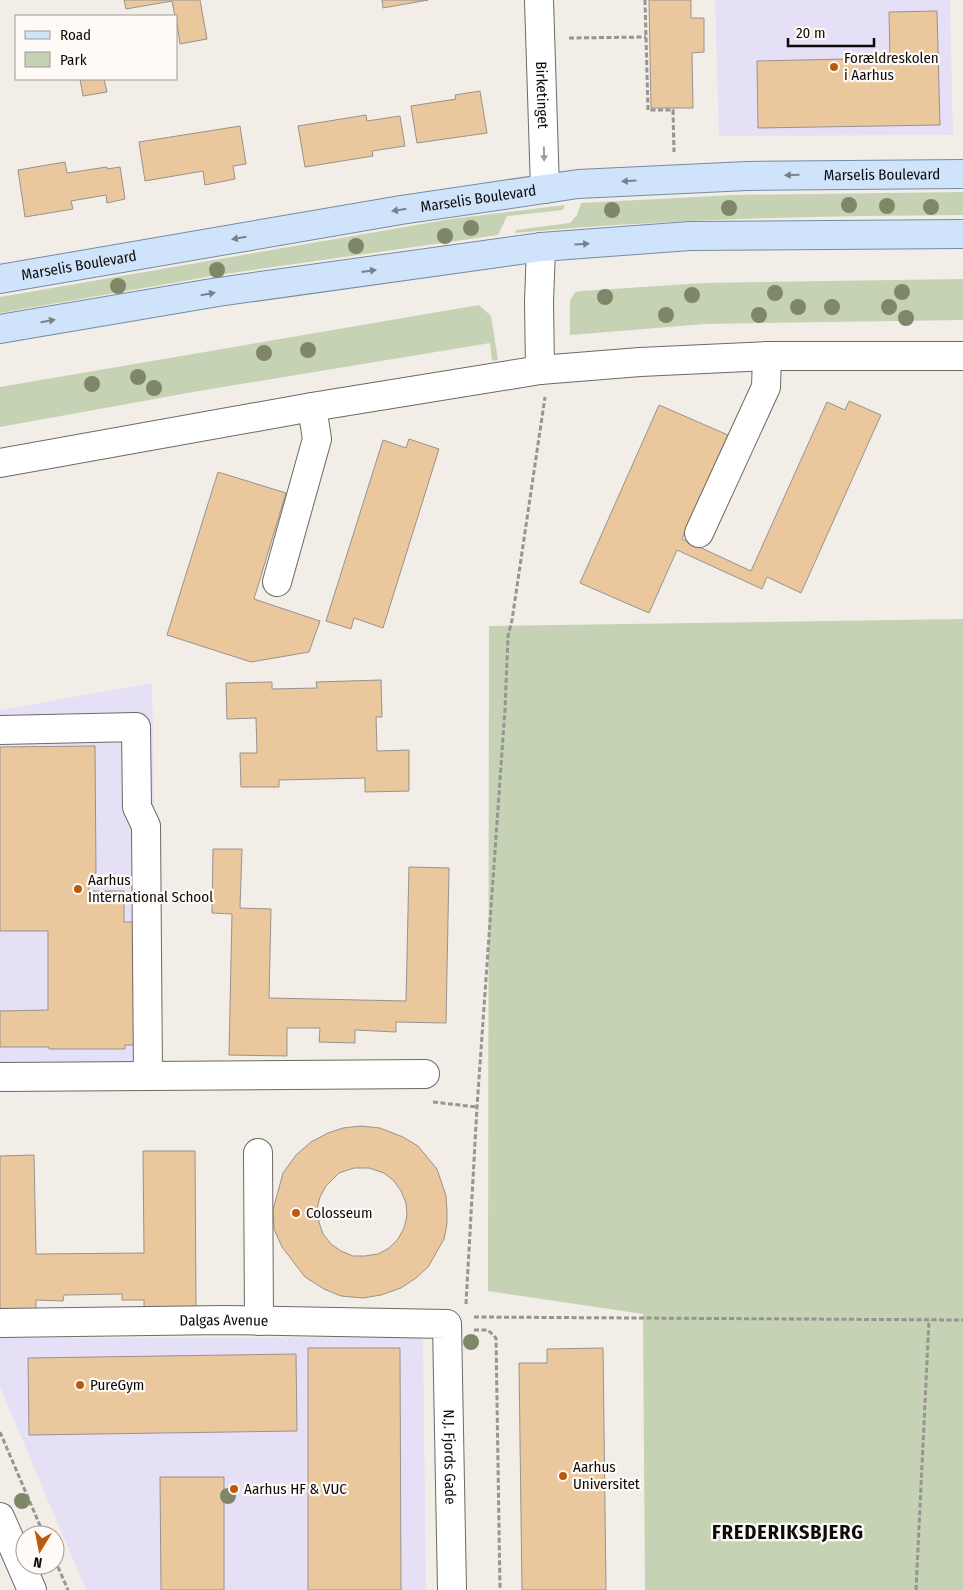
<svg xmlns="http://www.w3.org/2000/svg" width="963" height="1590" font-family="'Fira Sans Condensed',sans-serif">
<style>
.education{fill:#e6e0f6}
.green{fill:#c5d2b3}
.building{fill:#eac79d;stroke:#97938d;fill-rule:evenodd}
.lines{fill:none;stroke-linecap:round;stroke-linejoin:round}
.minor-casing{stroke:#6d6964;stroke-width:30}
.major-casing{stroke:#768ba4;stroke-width:30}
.path{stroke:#98948f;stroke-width:3;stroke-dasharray:5 2.5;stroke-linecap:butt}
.minor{stroke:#fff;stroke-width:28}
.major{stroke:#cfe3fa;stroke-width:28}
.tree{fill:#808768}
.oneway{fill:#9e9d9d}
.oneway2{fill:#78828e}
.poi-dot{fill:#b95b0f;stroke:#fffaf6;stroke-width:2}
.labels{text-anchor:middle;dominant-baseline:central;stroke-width:4.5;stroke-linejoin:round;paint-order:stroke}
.poi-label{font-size:15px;fill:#0d0b09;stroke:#fffaf6;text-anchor:start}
.street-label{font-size:15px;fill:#0d0b09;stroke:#fffaf6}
.district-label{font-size:20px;font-weight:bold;letter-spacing:1px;fill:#0d0b09;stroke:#fffaf6}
</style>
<rect width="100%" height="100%" fill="#f2ede7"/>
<!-- education -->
<path class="education" d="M715,0H950L953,135L719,136Z
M152,683L159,1068L0,1067V710Z
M423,1337L426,1590H86L0,1387V1338Z"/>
<!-- green -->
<path class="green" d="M963,192V215C813,216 664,219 515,233L516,230L570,223L577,215L581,203L734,195Z
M565,205L563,210L507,216L498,235L218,275L0,313V297L451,219Z
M963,279V320L705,324L570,335V301L575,292L582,291L704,283Z
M479,305L491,316L498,360L492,361L490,343L193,392L0,427V387Z
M963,619V1590H645L643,1314L488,1291L489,626Z"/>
<!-- building -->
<path class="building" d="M124,0H200L207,39L180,44L176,16H175L172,1L126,9Z
M382,0H428L383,8Z
M649,0H691V18H704V52L692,53L693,108H651Z
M937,11L940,125L758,128L757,61L890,58L889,12Z
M80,79H104L107,92L83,96Z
M480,91L487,133L417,143L411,106L456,99L455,95Z
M366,115L367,121L400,116L405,146L372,151L373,156L305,167L298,126Z
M240,126L246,164L233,166L235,179L205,185L203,171L145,181L139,142Z
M65,162L67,173L107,167V169L120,167L125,199L107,203L106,195L71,201L73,209L25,217L18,170Z
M849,401L881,415L801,593L767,577L762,589L677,550L649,613L580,583L659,405L728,435L682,539L751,571L827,402L845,410Z
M409,439L439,449L383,628L354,618L351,629L326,621L383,440L406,448Z
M218,472L286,493L254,599L320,621L309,652L251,662L167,635Z
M381,680L382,717H376L377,751L409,750V791L365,792V778L279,780V787H241L240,753H257L256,718L227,719L226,683L272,682V689L317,688L316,682Z
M95,746L96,873L89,874V891H124V922H134V1045H125V1049H49V1047H0V1011L48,1010V931H0V747Z
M213,849H242L240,908L271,909L269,998L406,1001L409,867L449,868L446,1023L396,1022V1032L355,1030V1043L319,1042L320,1028H287V1056L229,1055L232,914L212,913Z
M361,1126L380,1128L403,1137L418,1146L437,1169L446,1196L447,1211V1224L444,1239L428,1267L416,1278L401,1288L381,1295L363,1298L341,1296L324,1289L305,1277L282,1247L274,1229L273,1210L283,1173L296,1155L311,1142L328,1133L343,1128ZM354,1168H369L384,1173L394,1181L401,1191L406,1203L407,1216L404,1228L398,1239L389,1248L378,1254L365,1256H353L341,1251L331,1244L323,1234L319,1222L317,1209L320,1197L326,1186L339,1173Z
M143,1151H195L196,1307L144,1308V1300H122V1294L64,1295L63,1301L36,1300V1312H0V1156L34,1155L36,1254L144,1253Z
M308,1348H400L401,1590H308Z
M603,1348L606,1590H522L519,1363H547V1349Z
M296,1354L297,1431L29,1435L28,1358Z
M160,1477H224V1590H161Z"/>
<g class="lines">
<defs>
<g id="minor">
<path id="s1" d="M539,0L545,189"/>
<path d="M540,370L539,302L541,247"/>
<path d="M0,463L312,407L540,370L640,362L767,356H963"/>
<path d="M699,533L766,387L767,356"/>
<path d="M277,582L317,439L312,407"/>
<path d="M0,730L136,727L137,807L146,826L148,1076"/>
<path d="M0,1077L425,1074"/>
<path d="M258,1153L259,1321"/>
<path id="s2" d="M0,1323L225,1320L447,1324L452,1590"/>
<path d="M0,1517L32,1590"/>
</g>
<g id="major">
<path id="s3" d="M0,279L401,210L578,184L747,176L963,174"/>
<path d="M0,329L218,292L541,247L690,236L963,234"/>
</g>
</defs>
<!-- minor casing -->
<use href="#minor" class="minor-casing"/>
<!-- major casing -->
<use href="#major" class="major-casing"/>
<!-- path -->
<path class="path" d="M645,0L648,110H673L674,152
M569,38L646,37
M433,1102L477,1107
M466,1304L477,1107L505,709L508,636L512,620L545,397
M474,1317L963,1320
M474,1330H488L496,1338L500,1590
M0,1432L44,1535
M55,1560L68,1590
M916,1590L929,1320"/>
<!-- minor -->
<use href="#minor" class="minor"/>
<!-- major -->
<use href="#major" class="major"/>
</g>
<!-- trees -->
<g class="tree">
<circle cx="849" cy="205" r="8"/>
<circle cx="887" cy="206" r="8"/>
<circle cx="931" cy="207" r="8"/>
<circle cx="729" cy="208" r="8"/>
<circle cx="612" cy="210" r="8"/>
<circle cx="471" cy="228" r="8"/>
<circle cx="445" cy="236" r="8"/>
<circle cx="356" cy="246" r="8"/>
<circle cx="217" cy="270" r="8"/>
<circle cx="118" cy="286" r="8"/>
<circle cx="902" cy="292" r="8"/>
<circle cx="775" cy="293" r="8"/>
<circle cx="692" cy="295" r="8"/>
<circle cx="605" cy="297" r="8"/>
<circle cx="798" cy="307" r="8"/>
<circle cx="832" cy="307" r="8"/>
<circle cx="889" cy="307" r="8"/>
<circle cx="666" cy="315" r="8"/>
<circle cx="759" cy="315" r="8"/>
<circle cx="906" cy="318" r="8"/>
<circle cx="308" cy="350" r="8"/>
<circle cx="264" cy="353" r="8"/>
<circle cx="138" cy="377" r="8"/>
<circle cx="92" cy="384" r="8"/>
<circle cx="154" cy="388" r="8"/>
<circle cx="471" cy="1342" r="8"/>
<circle cx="228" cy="1496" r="8"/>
<circle cx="22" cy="1501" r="8"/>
</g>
<!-- one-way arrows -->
<defs><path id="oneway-solid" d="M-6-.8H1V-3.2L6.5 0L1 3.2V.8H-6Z" transform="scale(1.25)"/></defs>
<use class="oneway" href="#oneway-solid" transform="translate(544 154) rotate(89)"/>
<g class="oneway2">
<use href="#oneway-solid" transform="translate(792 175) rotate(179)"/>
<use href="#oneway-solid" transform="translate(629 181) rotate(177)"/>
<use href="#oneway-solid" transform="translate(399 210) rotate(171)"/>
<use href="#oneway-solid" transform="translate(239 238) rotate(170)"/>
<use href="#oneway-solid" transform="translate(582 244) rotate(-4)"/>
<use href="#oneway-solid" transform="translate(369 271) rotate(-8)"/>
<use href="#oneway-solid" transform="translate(208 294) rotate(-10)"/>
<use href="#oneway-solid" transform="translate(48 321) rotate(-10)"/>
</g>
<!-- markers -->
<g class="poi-dot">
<circle cx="834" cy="67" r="5"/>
<circle cx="78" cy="889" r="5"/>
<circle cx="296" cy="1213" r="5"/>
<circle cx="80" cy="1385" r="5"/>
<circle cx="563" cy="1476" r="5"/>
<circle cx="234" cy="1489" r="5"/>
</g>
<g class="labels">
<!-- poi labels -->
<g class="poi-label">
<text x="844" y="58">Forældreskolen<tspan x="844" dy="17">i Aarhus</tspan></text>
<text x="88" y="880">Aarhus<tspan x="88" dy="17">International School</tspan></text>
<text x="306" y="1213">Colosseum</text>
<text x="90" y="1385">PureGym</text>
<text x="573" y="1467">Aarhus<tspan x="573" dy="17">Universitet</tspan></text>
<text x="244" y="1489">Aarhus HF &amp; VUC</text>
</g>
<!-- street labels -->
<g class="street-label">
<text stroke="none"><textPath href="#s1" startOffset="95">Birketinget</textPath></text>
<text stroke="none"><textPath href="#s3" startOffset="890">Marselis Boulevard</textPath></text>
<text stroke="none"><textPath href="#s3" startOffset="485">Marselis Boulevard</textPath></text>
<text stroke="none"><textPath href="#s3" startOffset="80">Marselis Boulevard</textPath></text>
<text stroke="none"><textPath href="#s2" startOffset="224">Dalgas Avenue</textPath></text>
<text stroke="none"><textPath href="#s2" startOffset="580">N.J. Fjords Gade</textPath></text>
</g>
<!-- district labels -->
<g class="district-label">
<text x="788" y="1532">FREDERIKSBJERG</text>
</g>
</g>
<!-- legend -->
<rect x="15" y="15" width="162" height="65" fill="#fffaf6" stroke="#9e9a97"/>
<rect x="25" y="31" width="25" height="8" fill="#cfe3fa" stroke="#9e9a97"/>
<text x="60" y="40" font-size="15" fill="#0d0b09">Road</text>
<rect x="25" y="52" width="25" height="15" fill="#c5d2b3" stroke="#9e9a97"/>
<text x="60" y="65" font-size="15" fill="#0d0b09">Park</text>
<!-- north arrow -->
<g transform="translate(40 1550) rotate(190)"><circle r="24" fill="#fffaf6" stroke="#9e9a97"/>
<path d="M0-4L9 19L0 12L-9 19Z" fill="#b95b0f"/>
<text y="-8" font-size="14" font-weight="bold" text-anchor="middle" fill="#0d0b09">N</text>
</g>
<!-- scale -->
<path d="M788 38v8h86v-8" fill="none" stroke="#0d0b09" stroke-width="2.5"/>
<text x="796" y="38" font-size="15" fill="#0d0b09" stroke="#fffaf6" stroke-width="4" paint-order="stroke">20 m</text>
</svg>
